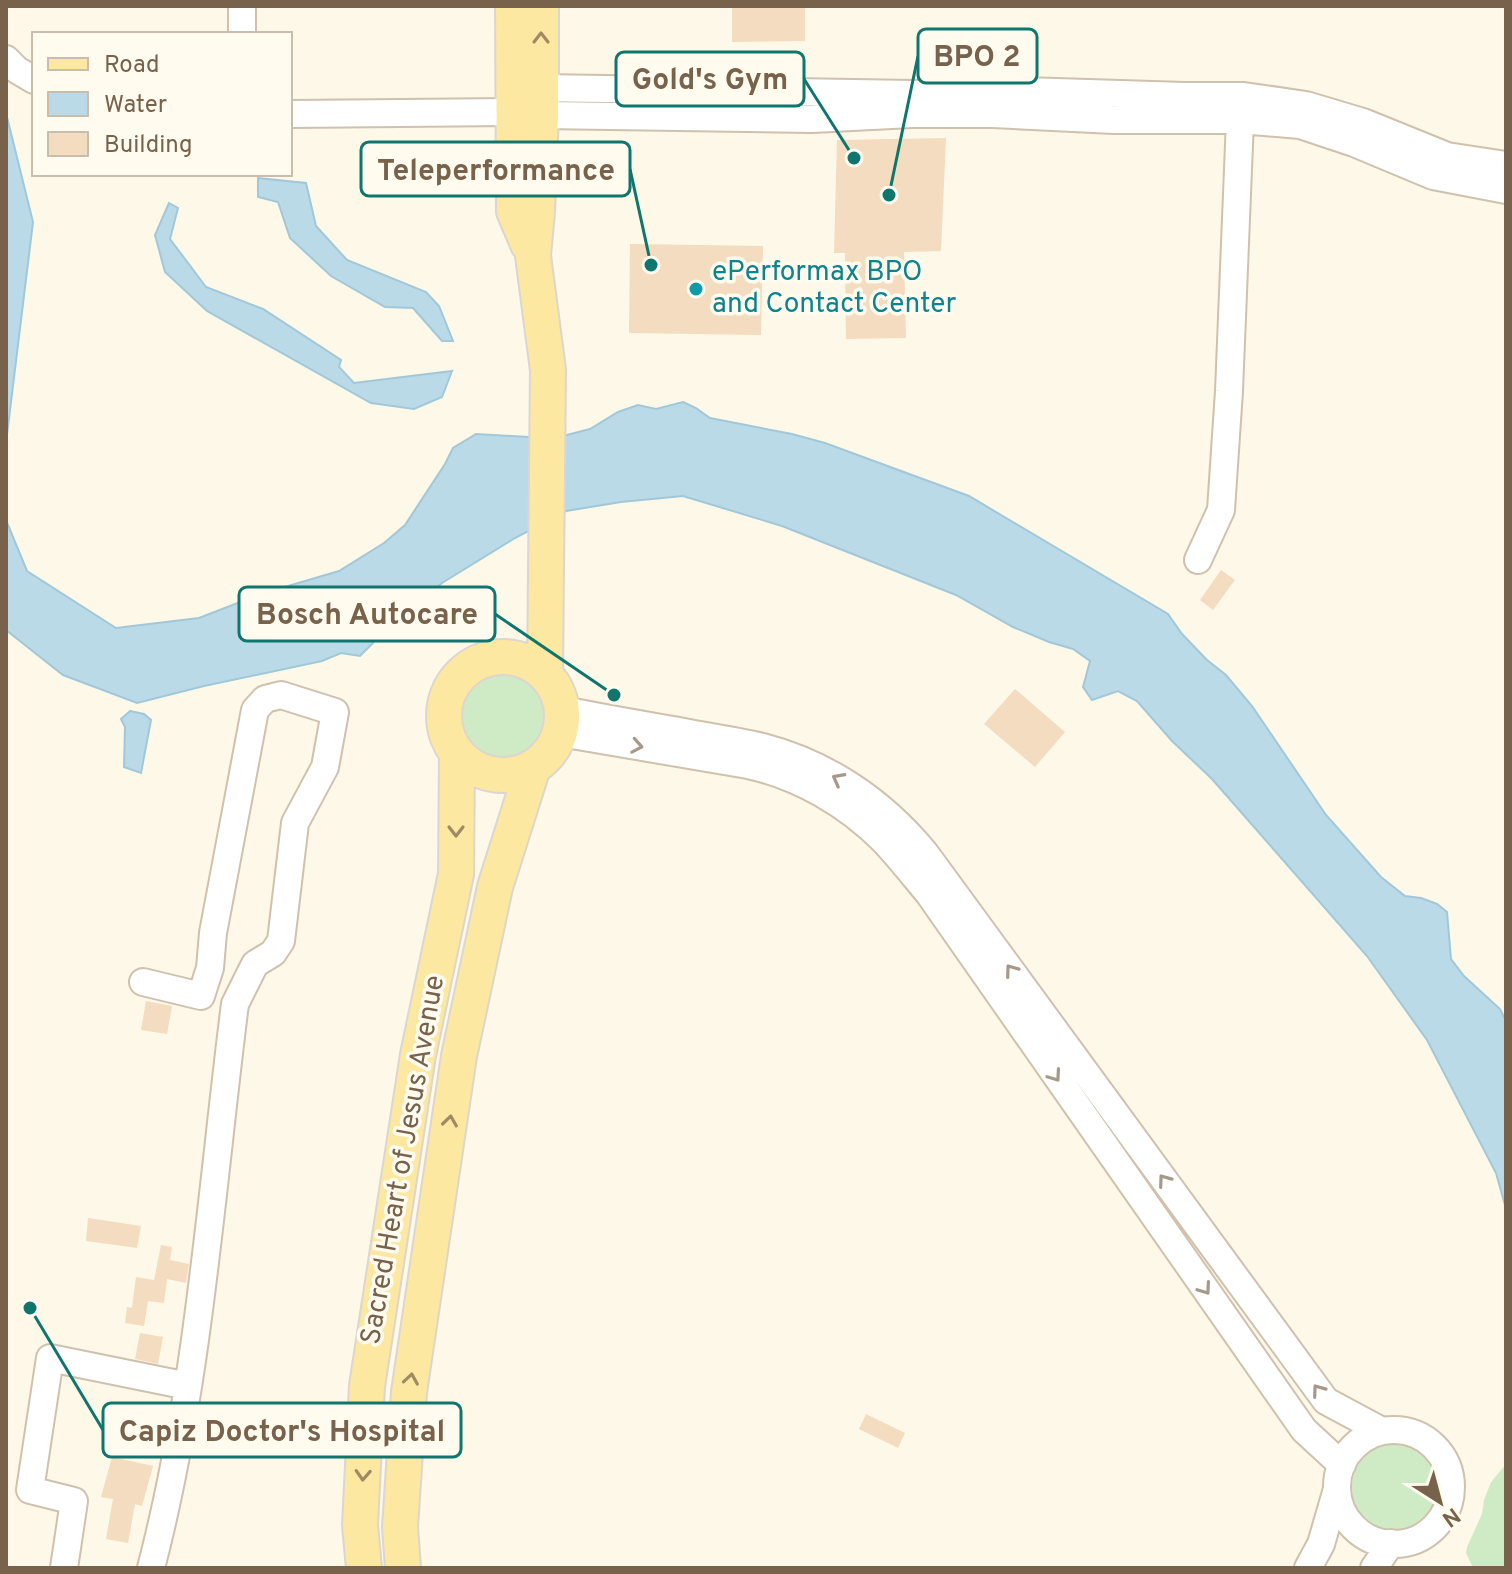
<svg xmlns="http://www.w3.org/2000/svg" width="1512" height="1574" font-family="Overpass,sans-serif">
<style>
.green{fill:#cfebc5}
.water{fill:#bbdae7;stroke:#a1c8d9;stroke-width:2}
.building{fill:#f3dcbf}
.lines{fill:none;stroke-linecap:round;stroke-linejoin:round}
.minor-casing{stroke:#cfc1ad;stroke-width:30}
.major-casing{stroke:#dcd6d0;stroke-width:38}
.minor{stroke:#fff;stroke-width:26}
.major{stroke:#fce8a0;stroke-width:34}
.oneway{stroke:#a08a64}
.oneway2{stroke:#a7998a}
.culture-dot{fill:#0f9aa8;stroke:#fffbef;stroke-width:3}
.labels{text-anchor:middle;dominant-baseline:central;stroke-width:7;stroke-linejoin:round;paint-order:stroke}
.culture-label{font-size:28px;fill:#0d838f;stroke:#fffbef;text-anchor:start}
.street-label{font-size:28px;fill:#78624b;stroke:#fffbef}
.leader{fill:none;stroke:#0f766e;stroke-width:3}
.callout-dot{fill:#0f766e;stroke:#fffbef;stroke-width:3}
.callout{fill:#fffbef;stroke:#0f766e;stroke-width:3}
.callout-label{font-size:30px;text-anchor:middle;font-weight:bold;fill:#78624b}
</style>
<rect width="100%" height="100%" fill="#fdf8e8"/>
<!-- green -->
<path class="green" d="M462 717a43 43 0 1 1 86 0a43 43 0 1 1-86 0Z
M1352 1487a43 43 0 1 1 86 0a43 43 0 1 1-86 0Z
M1506,1464V1568H1473L1466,1553L1467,1547L1482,1514L1484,1500L1491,1482Z"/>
<!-- water -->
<path class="water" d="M6,113L33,222L6,443Z
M258,178L306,183L316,226L347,260L426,292L439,306L453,341H442L413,308L385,307L331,276L290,238L278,202L258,197Z
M169,203L178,208L170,239L206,287L263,309L341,360L339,367L354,383L452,371L442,397L414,409L371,403L207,311L165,272L155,235Z
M683,402L696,408L710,418L792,434L825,443L969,496L1168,614L1182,634L1207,660L1226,675L1252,706L1326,815L1381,877L1405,896L1421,898L1437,904L1447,912L1451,959L1464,976L1500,1009L1506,1021V1209L1496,1173L1427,1040L1367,956L1212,779L1172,741L1137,701L1118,691L1092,700L1083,687L1090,661L1073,649L1049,642L1013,627L956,595L782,526L683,496L621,502L566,511L515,538L442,583L390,626L360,656L341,653L322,661L204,686L137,703L63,675L6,630V520L27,571L116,628L199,618L261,594L339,571L384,543L405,525L445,464L453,448L476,434L528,437L563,436L590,429L618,412L638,405L656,409Z
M130,711L144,714L151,720L141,773L124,767L125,727L121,719Z"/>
<!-- building -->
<path class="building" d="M732,6H805V41L732,42Z
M946,138L941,251L904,252L906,338L846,339L845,253H834L837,140Z
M630,244L763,246L761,335L629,333Z
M1221,570L1235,580L1213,610L1200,600Z
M1015,689L1065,732L1035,767L984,724Z
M146,1001L172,1006L167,1034L141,1030Z
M88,1218L141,1226L137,1248L86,1241Z
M161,1245L172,1247L170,1260L189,1264L186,1283L167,1279L164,1303L148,1301L144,1326L125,1323L127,1307L132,1308L136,1277L154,1280Z
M140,1333L163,1337L158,1364L135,1359Z
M866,1414L905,1433L898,1448L859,1429Z
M112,1457L153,1466L142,1506L135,1504L128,1543L106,1539L113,1499L101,1497Z"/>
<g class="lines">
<defs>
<path id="minor" d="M242,34V6
M6,59L17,70L34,80
M541,88L914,94L992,90L1185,96H1244L1306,105L1363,122L1447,156L1506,165
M290,114L514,112L541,115L812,119L912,114H993L1114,120H1240L1300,125L1354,143L1433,176L1506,190
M1198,560L1221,510L1229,391L1240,120
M563,710C603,718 644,725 684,732C710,737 737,741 763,747C828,764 883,802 925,853L1326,1401L1382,1431
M560,733L748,765C799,776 847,804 884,841C900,858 914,876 929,894L1304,1430L1342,1465
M143,982L201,996L210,968L213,933L255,710L265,699L281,695L335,712L325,767L295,823L281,941L273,953L255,964L235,1004C211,1192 199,1384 151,1568
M1337 1487a57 57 0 1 1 114 0a57 57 0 1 1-114 0Z
M64,1568L74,1501L30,1490L50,1358L188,1386
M1308,1568L1321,1544L1337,1489
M1374,1568L1391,1543"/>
<path id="major" d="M513,6L514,211L528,244
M541,6V115L537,211L533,256L548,370L545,673
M444 716a59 59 0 1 1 118 0a59 59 0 1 1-118 0Z
M364,1568L360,1525L367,1386L418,1055L456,874L457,753
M403,1568L400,1527L409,1392L459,1056L495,887L533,767"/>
</defs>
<!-- minor casing -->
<use href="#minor" class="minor-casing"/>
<!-- major casing -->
<use href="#major" class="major-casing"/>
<!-- minor -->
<use href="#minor" class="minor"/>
<!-- major -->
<use href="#major" class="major"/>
</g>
<!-- one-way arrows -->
<defs><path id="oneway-chevron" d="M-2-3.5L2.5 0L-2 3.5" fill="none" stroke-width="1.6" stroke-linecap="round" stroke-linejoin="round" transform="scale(2)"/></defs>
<g class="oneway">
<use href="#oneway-chevron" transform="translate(541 38) rotate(-90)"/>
<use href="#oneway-chevron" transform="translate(456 831) rotate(90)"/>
<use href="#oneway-chevron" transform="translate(450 1121) rotate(-82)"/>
<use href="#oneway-chevron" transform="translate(411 1379) rotate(-81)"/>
<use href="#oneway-chevron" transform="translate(363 1475) rotate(93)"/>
</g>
<g class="oneway2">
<use href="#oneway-chevron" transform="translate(637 746) rotate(10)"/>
<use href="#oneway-chevron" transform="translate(838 779) rotate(-152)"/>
<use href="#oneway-chevron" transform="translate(1011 970) rotate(-126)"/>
<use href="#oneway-chevron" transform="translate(1055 1076) rotate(55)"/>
<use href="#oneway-chevron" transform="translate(1164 1180) rotate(-126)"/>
<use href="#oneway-chevron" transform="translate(1205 1289) rotate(55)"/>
<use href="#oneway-chevron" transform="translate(1318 1390) rotate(-126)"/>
</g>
<!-- markers -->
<circle class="culture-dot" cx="696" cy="289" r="8"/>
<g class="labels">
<!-- culture labels -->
<g class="culture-label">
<text x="712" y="273">ePerformax BPO<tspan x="712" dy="32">and Contact Center</tspan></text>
</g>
<!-- street labels -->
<g class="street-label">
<text transform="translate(404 1160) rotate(-80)">Sacred Heart of Jesus Avenue</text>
</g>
</g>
<!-- callouts -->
<path class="leader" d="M889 195L918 56M854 158L804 79M651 265L630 169M614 695L495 614M30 1308L103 1430"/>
<g class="callout-dot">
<circle cx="889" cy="195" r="8"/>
<circle cx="854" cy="158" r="8"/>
<circle cx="651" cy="265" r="8"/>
<circle cx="614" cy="695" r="8"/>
<circle cx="30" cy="1308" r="8"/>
</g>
<g class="callout">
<rect x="918" y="29" width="119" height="54" rx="8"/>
<rect x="616" y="52" width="188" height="54" rx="8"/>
<rect x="361" y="142" width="269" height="54" rx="8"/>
<rect x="239" y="587" width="256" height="54" rx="8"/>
<rect x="103" y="1403" width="358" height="54" rx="8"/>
</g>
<g class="callout-label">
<text x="977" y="66">BPO 2</text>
<text x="710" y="89">Gold's Gym</text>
<text x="496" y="180">Teleperformance</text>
<text x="367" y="624">Bosch Autocare</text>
<text x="282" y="1441">Capiz Doctor's Hospital</text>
</g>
<!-- border -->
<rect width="1512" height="1574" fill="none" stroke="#78624b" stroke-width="16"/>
<!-- legend -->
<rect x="32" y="32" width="260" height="144" fill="#fffbef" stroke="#c9bead" stroke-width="2"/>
<rect x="48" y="58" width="40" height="12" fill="#fce8a0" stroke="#c9bead" stroke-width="2"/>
<text x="104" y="72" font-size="24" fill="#78624b">Road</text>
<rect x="48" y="92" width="40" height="24" fill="#bbdae7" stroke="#c9bead" stroke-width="2"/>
<text x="104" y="112" font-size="24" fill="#78624b">Water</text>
<rect x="48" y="132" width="40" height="24" fill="#f3dcbf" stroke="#c9bead" stroke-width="2"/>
<text x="104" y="152" font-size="24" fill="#78624b">Building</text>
<!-- north arrow -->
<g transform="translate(1440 1502) rotate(144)" stroke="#fffbef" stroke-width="6" paint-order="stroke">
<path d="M0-6L14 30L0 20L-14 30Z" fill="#78624b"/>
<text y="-12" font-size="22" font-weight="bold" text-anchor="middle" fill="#78624b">N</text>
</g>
</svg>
